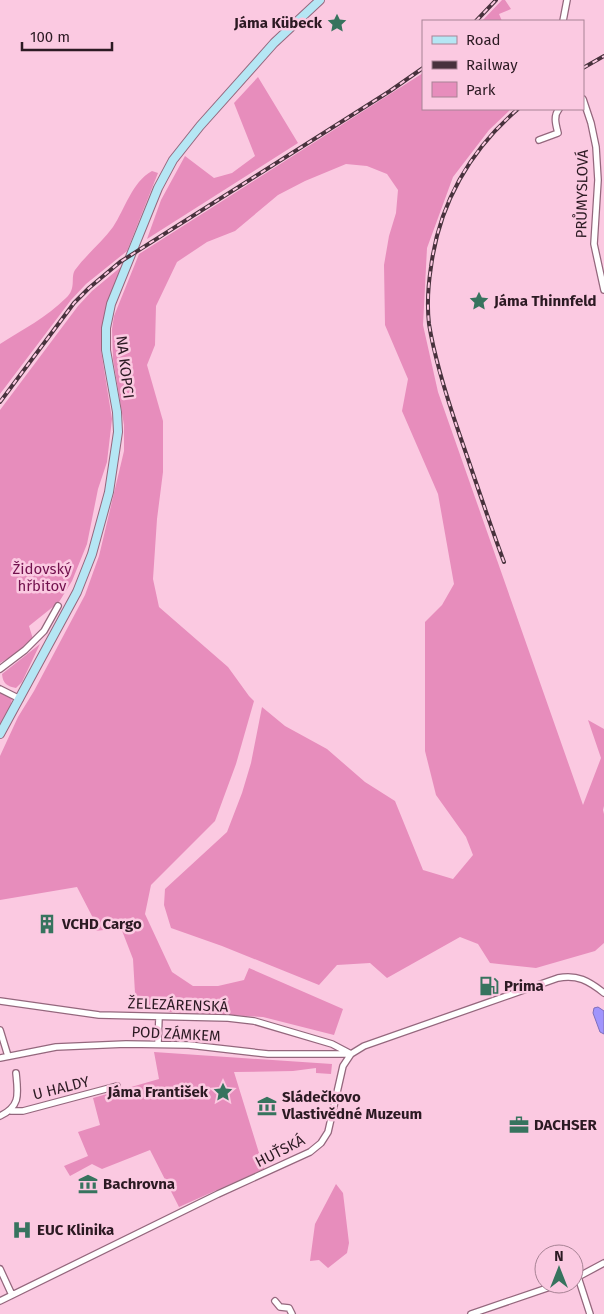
<svg xmlns="http://www.w3.org/2000/svg" width="604" height="1314" font-family="'Fira Sans',sans-serif">
<style>
.green{fill:#e78dbc}
.water{fill:#a194fc;stroke:#7e6fbb}
.lines{fill:none;stroke-linecap:round;stroke-linejoin:round}
.street-casing{stroke:#94677d;stroke-width:8}
.secondary-casing{stroke:#94677d;stroke-width:10}
.street{stroke:#fff;stroke-width:5.5}
.secondary{stroke:#b5e6f4;stroke-width:8}
.rail-casing{stroke:#48323d;stroke-width:4}
.rail{stroke:#fbc9e1;stroke-width:2;stroke-dasharray:5.5;stroke-linecap:butt}
.labels{text-anchor:middle;dominant-baseline:central;stroke-width:5;stroke-linejoin:round;paint-order:stroke}
.poi-label{font-size:15px;font-weight:bold;fill:#2c1a23;stroke:#fbc9e1;text-anchor:start}
.street-label{font-size:15px;fill:#2c1a23;stroke:#fbc9e1}
.park-label{font-size:15px;fill:#72114e;stroke:#fbc9e1}
</style>
<rect width="100%" height="100%" fill="#fbc9e1"/>
<!-- green -->
<path class="green" d="M502,0H505L511,9L499,14L502,21H482Z
M423,73V109H511L489,130L453,177L427,248L423,325L438,392L583,805L601,758L588,720L604,729V806L603,810L604,814V943L595,951L536,968L490,963L478,944L460,937L387,978L370,963L337,965L319,985L222,946L171,928L164,905L165,889L227,832L242,793L251,763L262,707L285,726L327,749L365,782L395,801L423,870L453,879L473,855L466,837L436,795L425,751V622L442,605L454,584L438,494L402,411L408,379L385,325L384,265L389,236L396,213L398,190L387,174L367,166L346,164L305,181L278,195L235,231L207,242L177,262L156,306L155,345L147,365L163,421V472L157,519L153,579L159,607L228,667L249,696L254,701L236,764L215,821L151,885L145,914L172,972L193,986H218L244,980L249,968L343,1009L334,1035L263,1017L136,1010L133,959L121,928L95,931L92,916L77,887L0,900V756L18,717L34,691L85,595L99,556L124,451V425L113,359L112,329L114,316L139,254Z
M258,77L298,143L147,239L161,200L185,156L214,178L232,173L255,156L234,103Z
M152,171L158,173L127,251L86,284L71,300L0,394V344C22,330 47,317 66,298C77,288 70,278 75,270C86,255 102,242 113,227C125,209 132,182 152,171Z
M122,266L105,312L101,350L112,419L107,462L98,489L87,544L72,581L59,602L29,626L33,639L12,656L0,663V410L78,306L92,291Z
M40,644L22,682L16,688C7,686 3,684 2,674Z
M0,693L12,699L10,708L0,726Z
M154,1052L332,1064L331,1074L316,1073V1068L293,1071L234,1072L264,1169L179,1207L150,1150L102,1169L92,1164L70,1176L64,1166L88,1156L78,1132L100,1125L93,1098L159,1079Z
M336,1184L343,1193L349,1243L347,1253L328,1268L319,1260L310,1261L315,1224Z"/>
<!-- water -->
<path class="water" d="M598,1007L604,1011V1034L600,1032L593,1013L594,1008Z"/>
<g class="lines">
<defs>
<path id="street" d="M563,21L567,0
M583,99L591,123L596,147L598,180L594,244L604,290
M539,140L558,133C556,125 553,116 559,109
M0,669L25,650L44,631L58,606
M0,689L20,699
M0,1001L99,1015L228,1018L254,1021L332,1044L351,1054
M0,1030L8,1056
M158,1044L159,1017
M0,1058L56,1047L126,1044L189,1045L268,1054H349
M11,1111H23L117,1086
M0,1116C21,1106 18,1094 16,1073
M0,1269L12,1295
M578,1277L590,1314
M574,1279L604,1263
M0,1301L218,1194L310,1152L321,1143L328,1132L343,1066L351,1054L364,1046L558,978C577,974 589,981 604,993
M275,1301L280,1307L289,1308L292,1314
M471,1314L559,1284"/>
<path id="secondary" d="M0,734L77,592L92,554L109,492L118,432L117,412L106,350V328L111,304L158,188L173,160L200,126L274,43L320,0"/>
</defs>
<!-- street casing -->
<use href="#street" class="street-casing"/>
<!-- secondary casing -->
<use href="#secondary" class="secondary-casing"/>
<!-- street -->
<use href="#street" class="street"/>
<!-- secondary -->
<use href="#secondary" class="secondary"/>
<defs>
<path id="rail" d="M476,21L496,0
M583,68L604,56
M0,402L74,303L89,288L120,262L390,91L423,68
M504,562C488,519 474,476 459,433C447,398 435,361 429,324C427,306 428,286 431,267C439,204 470,150 518,109"/>
</defs>
<!-- rail casing -->
<use href="#rail" class="rail-casing"/>
<!-- rail -->
<use href="#rail" class="rail"/>
</g>
<!-- icons -->
<defs>
<symbol id="sight-bare" viewBox="-9 -9 18 18"><path d="M0-6L1.8-2.2L6-1.7L2.9 1.2L3.7 5.4L0 3.3L-3.7 5.4L-2.9 1.2L-6-1.7L-1.8-2.2Z" fill="#37735e" stroke="#fbc9e1" stroke-width="2.5" paint-order="stroke"/></symbol>
<symbol id="building-bare" viewBox="-9 -9 18 18"><path d="M-4-6H4V6H1V3H-1V6H-4ZM-2.5-4.3h1.7v1.8h-1.7ZM.8-4.3h1.7v1.8H.8ZM-2.5-1h1.7V.8h-1.7ZM.8-1h1.7V.8H.8Z" fill="#37735e" stroke="#fbc9e1" stroke-width="2.5" paint-order="stroke"/></symbol>
<symbol id="fuel-bare" viewBox="-9 -9 18 18"><path d="M-5.5-6h7V0h2V4h1.3V-2.5L3-4.5l.8-.8L6-3V5H2.5V1h-1V6h-7ZM-4.2-4.7v3.2H.2V-4.7Z" fill="#37735e" stroke="#fbc9e1" stroke-width="2.5" paint-order="stroke"/></symbol>
<symbol id="museum-bare" viewBox="-9 -9 18 18"><path d="M0-6L6-3V-2H-6V-3ZM-5-1h2V3h-2ZM-1-1h2V3h-2ZM3-1h2V3H3ZM-6 4H6V6H-6Z" fill="#37735e" stroke="#fbc9e1" stroke-width="2.5" paint-order="stroke"/></symbol>
<symbol id="office-bare" viewBox="-9 -9 18 18"><path d="M-6-3h4V-5.5h4V-3h4V5H-6ZM-1-4.5V-3h2v-1.5ZM-6 0V1H6V0Z" fill="#37735e" stroke="#fbc9e1" stroke-width="2.5" paint-order="stroke"/></symbol>
<symbol id="hospital-bare" viewBox="-9 -9 18 18"><path d="M-5-5h3v3.5h4V-5h3V5h-3V1.5h-4V5h-3Z" fill="#37735e" stroke="#fbc9e1" stroke-width="2.5" paint-order="stroke"/></symbol>
</defs>
<g fill-rule="evenodd">
<use href="#sight-bare" x="323" y="9" width="28" height="28"/>
<use href="#sight-bare" x="465" y="287" width="28" height="28"/>
<use href="#building-bare" x="33" y="910" width="28" height="28"/>
<use href="#fuel-bare" x="475" y="972" width="28" height="28"/>
<use href="#sight-bare" x="209" y="1078" width="28" height="28"/>
<use href="#museum-bare" x="253" y="1092" width="28" height="28"/>
<use href="#office-bare" x="505" y="1111" width="28" height="28"/>
<use href="#museum-bare" x="74" y="1170" width="28" height="28"/>
<use href="#hospital-bare" x="8" y="1216" width="28" height="28"/>
</g>
<g class="labels">
<!-- poi labels -->
<g class="poi-label">
<text x="322" y="23" text-anchor="end">Jáma Kübeck</text>
<text x="494" y="301">Jáma Thinnfeld</text>
<text x="62" y="924">VCHD Cargo</text>
<text x="504" y="986">Prima</text>
<text x="208" y="1092" text-anchor="end">Jáma František</text>
<text x="282" y="1097">Sládečkovo<tspan x="282" dy="17">Vlastivědné Muzeum</tspan></text>
<text x="534" y="1125">DACHSER</text>
<text x="103" y="1184">Bachrovna</text>
<text x="37" y="1230">EUC Klinika</text>
</g>
<!-- street labels -->
<g class="street-label">
<text transform="translate(582 194) rotate(-89)">PRŮMYSLOVÁ</text>
<text transform="translate(125 367) rotate(83)">NA KOPCI</text>
<text transform="translate(178 1005) rotate(2)">ŽELEZÁRENSKÁ</text>
<text transform="translate(176 1034) rotate(3)">POD ZÁMKEM</text>
<text transform="translate(61 1088) rotate(-14)">U HALDY</text>
<text transform="translate(280 1151) rotate(-27)">HUŤSKÁ</text>
</g>
<!-- park labels -->
<g class="park-label">
<text x="42" y="569">Židovský<tspan x="42" dy="17">hřbitov</tspan></text>
</g>
</g>
<!-- legend -->
<rect x="422" y="20" width="162" height="90" fill="#fbc9e1" stroke="#a88395"/>
<rect x="432" y="36" width="25" height="8" fill="#b5e6f4" stroke="#a88395"/>
<text x="466" y="45" font-size="15" fill="#2c1a23">Road</text>
<rect x="432" y="61" width="25" height="8" fill="#48323d" stroke="#a88395"/>
<text x="466" y="70" font-size="15" fill="#2c1a23">Railway</text>
<rect x="432" y="82" width="25" height="15" fill="#e78dbc" stroke="#a88395"/>
<text x="466" y="95" font-size="15" fill="#2c1a23">Park</text>
<!-- north arrow -->
<g transform="translate(559 1269)"><circle r="24" fill="#fbc9e1" stroke="#a88395"/>
<path d="M0-4L9 19L0 12L-9 19Z" fill="#37735e"/>
<text y="-8" font-size="14" font-weight="bold" text-anchor="middle" fill="#2c1a23">N</text>
</g>
<!-- scale -->
<path d="M22 42v8h90v-8" fill="none" stroke="#2c1a23" stroke-width="2.5"/>
<text x="30" y="42" font-size="15" fill="#2c1a23" stroke="#fbc9e1" stroke-width="4" paint-order="stroke">100 m</text>
</svg>
